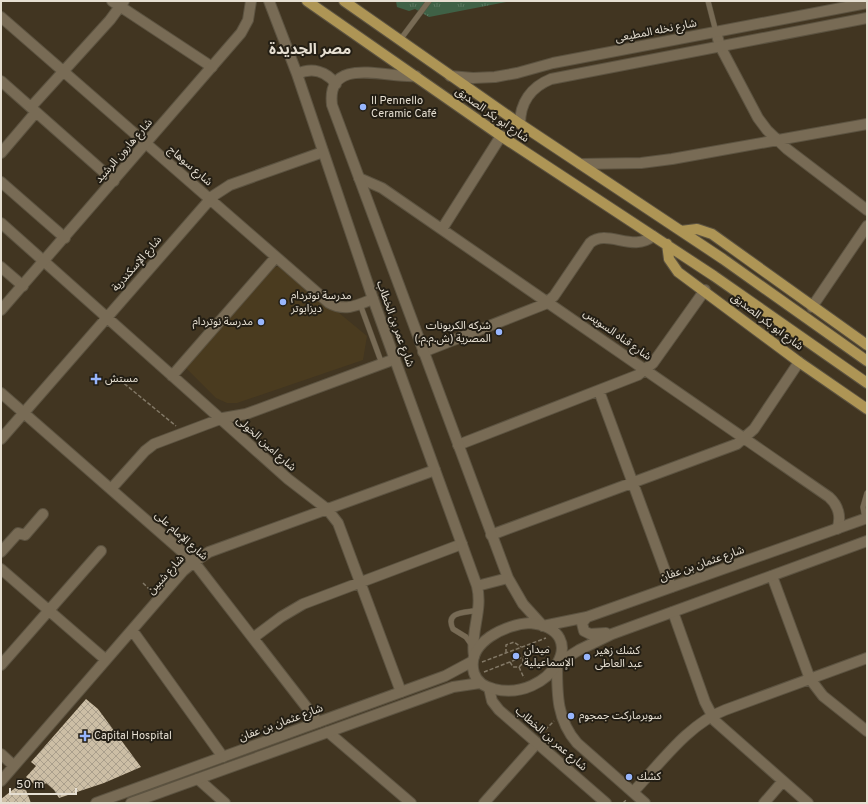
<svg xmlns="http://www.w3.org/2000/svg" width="868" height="804" font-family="Overpass,'Noto Sans Arabic',sans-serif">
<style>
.built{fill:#4a3b1f}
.park{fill:url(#park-tufts)}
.building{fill:url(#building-cross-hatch)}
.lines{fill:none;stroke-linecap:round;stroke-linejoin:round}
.service-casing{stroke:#5c5341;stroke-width:6}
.minor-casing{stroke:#5c5341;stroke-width:12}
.tertiary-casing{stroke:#5c5341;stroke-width:12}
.secondary-casing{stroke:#5c5341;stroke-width:12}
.primary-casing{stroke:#5c5341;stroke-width:12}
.path{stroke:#827866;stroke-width:1.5;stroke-dasharray:4 2;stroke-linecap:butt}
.service{stroke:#786b55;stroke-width:5}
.minor{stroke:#786b55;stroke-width:10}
.tertiary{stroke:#786b55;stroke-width:10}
.secondary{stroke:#786b55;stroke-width:10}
.primary{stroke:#ae9555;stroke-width:10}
.poi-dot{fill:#98b6fd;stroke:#231e14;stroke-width:1.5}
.labels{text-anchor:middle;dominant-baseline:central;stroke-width:4;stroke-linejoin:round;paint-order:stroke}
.street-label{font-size:11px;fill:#e6dfd2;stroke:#231e14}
.poi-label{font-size:11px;fill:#e6dfd2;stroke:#231e14;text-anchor:start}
.district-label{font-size:15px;font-weight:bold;fill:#e6dfd2;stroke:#231e14}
</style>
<defs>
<pattern id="park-tufts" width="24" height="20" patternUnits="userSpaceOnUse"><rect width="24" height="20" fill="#3f6146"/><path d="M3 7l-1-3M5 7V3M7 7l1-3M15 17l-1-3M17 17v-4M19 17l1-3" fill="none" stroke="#5b7760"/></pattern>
<pattern id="building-cross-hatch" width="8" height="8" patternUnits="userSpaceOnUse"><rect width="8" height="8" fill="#ccbea5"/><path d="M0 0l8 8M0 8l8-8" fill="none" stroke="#aa9f8c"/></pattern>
</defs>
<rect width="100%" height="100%" fill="#413521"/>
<!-- built -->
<path class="built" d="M282,266L367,336L363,360L237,403H227L216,398L184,366L272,268Z"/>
<!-- park -->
<path class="park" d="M396,1H511L429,17L415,9L409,11L397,7Z"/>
<!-- building -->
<path class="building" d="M86,699L98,709L141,767L104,783L59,798L54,790L46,783L44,785L37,780L34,784L26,777L36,766L31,762Z
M15,788L26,790L31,803H1V799Z"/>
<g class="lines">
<defs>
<path id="service" d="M708,1L716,32
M400,40L429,1
M360,304L382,364
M865,519L863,507L867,493
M471,644L466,637L453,629C444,610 468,613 478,610"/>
<path id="minor" d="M112,1L212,67
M1,17L329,303C345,312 358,305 373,299
M716,32L720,46L758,118L767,130L787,149L867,210
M1,81L114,181
M31,107L110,20L124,1
M1,153L36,112
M580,164L641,163L672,159L867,124
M359,178L382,188L829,497C838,505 842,517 837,529
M1,182L65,238
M1,223L288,479L327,509L338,523L401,692
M442,229L501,136
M1,267L23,286
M812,307L867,226
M423,352L545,304L554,296L590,243C607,228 633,253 653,236
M172,376L276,257
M599,391L671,587
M1,393L194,562L318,722
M1,439L213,196L230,185L323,152
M458,445L638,375L653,363L705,290
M111,489L145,451L154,444L223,418L246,414L395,359
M491,535L737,444L754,429L799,362
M1,552L18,533L25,535L43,514
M1,569L106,660
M772,576L810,679L823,696L867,731
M673,612L705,702L715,721L808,803
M132,630L223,757
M253,638L281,617L303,604L462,544
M1,665L101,551
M328,732L411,803
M1,754L14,766
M198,779L225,803
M1,781L183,571L194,562L209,552L435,470
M633,792C660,764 688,724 725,710L867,658
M484,803L537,743
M764,803L783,781"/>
<path id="tertiary" d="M269,1L297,74L373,299L477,586C483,611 470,632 474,656
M297,74C312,67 326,71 336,84
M416,76C389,79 326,54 332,105L508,578L523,604L543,626
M450,76L473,78L495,77L517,73L553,63L867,3
M520,124C520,103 531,87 551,79L867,18
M1,310L241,33L248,20L251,1
M477,586L508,578
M557,665C557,695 557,720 577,743L645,803
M489,688L492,701L499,710L606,803"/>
<path id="secondary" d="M587,617L582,623L584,631L590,634L606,633
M530,623C595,630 549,703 494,689C485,687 477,682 474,673C465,642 507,624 530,623Z
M543,626L587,617L867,518
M558,663L579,650L612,634L867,541
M96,803L445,676L473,661
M131,803L453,687L480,683"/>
<path id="primary" d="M307,1L501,136L714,276L867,383
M344,1L520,124L723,259L867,361
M681,231L697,229L712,234L867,345
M667,244L669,259L678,272L799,362L867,409"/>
</defs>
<!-- service casing -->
<use href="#service" class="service-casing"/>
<!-- minor casing -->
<use href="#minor" class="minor-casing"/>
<!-- tertiary casing -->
<use href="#tertiary" class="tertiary-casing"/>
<!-- secondary casing -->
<use href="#secondary" class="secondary-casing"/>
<!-- primary casing -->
<use href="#primary" class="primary-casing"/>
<!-- path -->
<path class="path" d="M115,376L176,426
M143,583L153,593
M506,653V645L514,642L521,647
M482,662L546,638
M510,662L513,667H519L523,663V657
M519,667L524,678
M484,672L551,646
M541,734L554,721
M623,803L627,799"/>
<!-- service -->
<use href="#service" class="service"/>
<!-- minor -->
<use href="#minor" class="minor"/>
<!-- tertiary -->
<use href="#tertiary" class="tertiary"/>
<!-- secondary -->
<use href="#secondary" class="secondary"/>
<!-- primary -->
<use href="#primary" class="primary"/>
</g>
<!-- markers -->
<g class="poi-dot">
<circle cx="363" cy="107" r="4"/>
<circle cx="283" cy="302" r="4"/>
<circle cx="261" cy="322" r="4"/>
<circle cx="499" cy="332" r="4"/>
<path d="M94 373h4v4h4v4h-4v4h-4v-4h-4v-4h4z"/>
<circle cx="516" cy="656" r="4"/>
<circle cx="587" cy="657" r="4"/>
<circle cx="571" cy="716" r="4"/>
<path d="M83 730h4v4h4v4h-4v4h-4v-4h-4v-4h4z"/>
<circle cx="629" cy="777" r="4"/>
</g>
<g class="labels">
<!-- street labels -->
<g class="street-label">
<text transform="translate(656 31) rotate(-11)">شارع نخله المطيعى</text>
<text transform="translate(492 115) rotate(35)">شارع ابو بكر الصديق</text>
<text transform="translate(124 151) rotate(-49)">شارع هارون الرشيد</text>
<text transform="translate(190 166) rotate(41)">شارع سوهاج</text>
<text transform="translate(137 264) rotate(-49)">شارع الإسكندرية</text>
<text transform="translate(767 322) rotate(37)">شارع ابو بكر الصديق</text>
<text transform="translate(395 324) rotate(70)">شارع عمر بن الخطاب</text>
<text transform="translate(617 335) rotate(35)">شارع قناه السويس</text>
<text transform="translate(266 444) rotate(42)">شارع امين الخولى</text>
<text transform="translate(181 536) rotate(42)">شارع الإمام على</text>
<text transform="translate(702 564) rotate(-19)">شارع عثمان بن عفان</text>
<text transform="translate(166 575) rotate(-48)">شارع شبين</text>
<text transform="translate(281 723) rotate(-20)">شارع عثمان بن عفان</text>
<text transform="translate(551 739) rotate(41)">شارع عمر بن الخطاب</text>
</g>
<!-- poi labels -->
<g class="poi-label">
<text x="371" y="101">Il Pennello<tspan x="371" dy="13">Ceramic Café</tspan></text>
<text x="291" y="296">مدرسة نوتردام<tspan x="291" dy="13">ديزابوتر</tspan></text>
<text x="253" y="322" text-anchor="end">مدرسة نوتردام</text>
<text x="491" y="326" text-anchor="end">شركه الكربونات<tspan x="491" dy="13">المصرية (ش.م.م.)</tspan></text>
<text x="105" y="379">مستش</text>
<text x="524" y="650">ميدان<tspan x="524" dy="13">الإسماعيلية</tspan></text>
<text x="595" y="651">كشك زهير<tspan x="595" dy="13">عبد العاطى</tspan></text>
<text x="579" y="716">سوبرماركت جمجوم</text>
<text x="94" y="736">Capital Hospital</text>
<text x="637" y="777">كشك</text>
</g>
<!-- district labels -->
<g class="district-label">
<text x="310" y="50">مصر الجديدة</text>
</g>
</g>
<!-- border -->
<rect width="868" height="804" fill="none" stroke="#e6dfd2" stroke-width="4"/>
<!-- scale -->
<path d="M10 788v6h66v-6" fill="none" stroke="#e6dfd2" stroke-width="2"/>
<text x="16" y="788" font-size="12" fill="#e6dfd2" stroke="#231e14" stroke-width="3" paint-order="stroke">50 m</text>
</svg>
